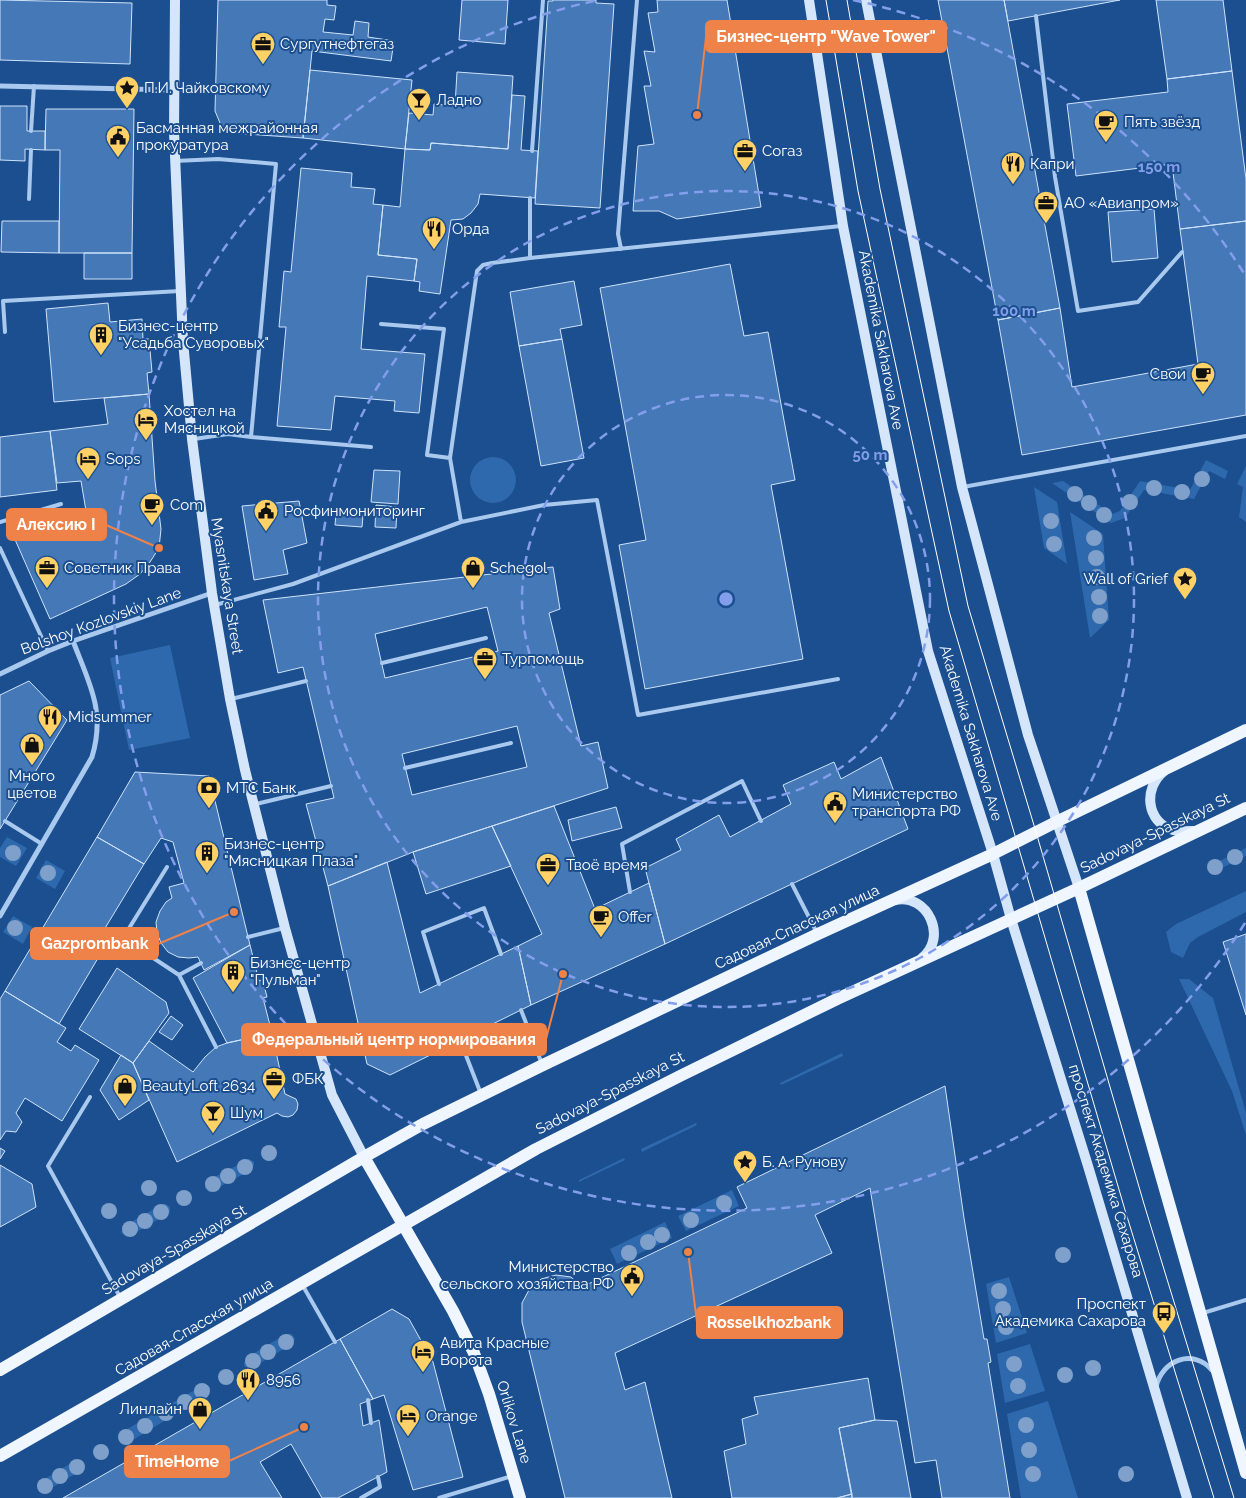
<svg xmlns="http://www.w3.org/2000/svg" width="1246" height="1498" font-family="Raleway,sans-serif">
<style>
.green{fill:#2e69ad}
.building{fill:#4478b7;stroke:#cfe3fa;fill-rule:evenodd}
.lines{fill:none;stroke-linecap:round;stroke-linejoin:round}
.lane{stroke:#a9c9ee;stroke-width:4}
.street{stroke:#a9c9ee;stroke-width:5}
.secondary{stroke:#d6e6fa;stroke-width:10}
.primary{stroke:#f0f6ff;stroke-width:12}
.tram{stroke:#fff;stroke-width:1}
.tree{fill:#7ea0ca}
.ring{fill:none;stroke:#839eea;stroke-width:2.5;stroke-dasharray:9 6}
.labels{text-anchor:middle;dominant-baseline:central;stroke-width:4;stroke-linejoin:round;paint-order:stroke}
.poi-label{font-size:15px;fill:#fff;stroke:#1b4f8f;text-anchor:start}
.street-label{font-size:15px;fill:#fff;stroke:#1b4f8f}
.centre{fill:#839eea;stroke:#1b4f8f;stroke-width:2.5}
.ring-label{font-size:15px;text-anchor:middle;font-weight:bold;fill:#839eea;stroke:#1b4f8f;stroke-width:4;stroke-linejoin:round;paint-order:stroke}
.leader{fill:none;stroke:#ee8249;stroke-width:2}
.callout-dot{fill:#ee8249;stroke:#1b4f8f;stroke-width:2}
.callout{fill:#ee8249;stroke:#ee8249;stroke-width:2}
.callout-label{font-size:16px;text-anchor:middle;font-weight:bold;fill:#fff}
</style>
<rect width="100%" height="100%" fill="#1b4f8f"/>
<!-- green -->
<path class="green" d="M470 480a23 23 0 1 1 46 0a23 23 0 1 1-46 0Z
M1206,460L1228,471L1225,479L1209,471L1194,499L1144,490L1125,518L1111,523L1052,483L1063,481L1112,514L1120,511L1140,481L1190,490Z
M1246,466V522L1239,517L1243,487L1237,484Z
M1034,487L1057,502L1067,564L1044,548Z
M1070,512L1103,534L1109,620L1090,638Z
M170,645L190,738L129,750L110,658Z
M7,837L27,848L16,866L0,857V848Z
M1246,848V856L1214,872L1209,869L1211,865Z
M46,860L65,871L55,889L36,878Z
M1246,891V912L1198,937L1190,943L1183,958L1171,952L1166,932L1176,924Z
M13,916L32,927L23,944L3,932Z
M1179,979H1189L1213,998L1246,1113V1135L1232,1091Z
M842,1053L843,1056L781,1085L780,1083Z
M696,1123L697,1125L642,1152L641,1149Z
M624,1158L625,1160L579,1182V1180Z
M249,1159L254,1162V1165L251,1170L212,1191L209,1192L205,1188V1183L207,1181Z
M732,1190L739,1206L686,1231L678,1216Z
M163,1204H166L170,1207V1212L168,1214L129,1236H126L121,1233L124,1226Z
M665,1222L672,1238L617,1264L610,1249Z
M1009,1277L1027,1333L996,1343L986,1284Z
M286,1334H292L295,1339L292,1344L252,1368L249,1369L244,1366V1363L246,1358Z
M1030,1344L1045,1391L1005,1403L997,1354Z
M205,1384L210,1387V1390L207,1395L128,1443H124L119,1440V1437L122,1432Z
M1048,1401L1078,1498H1021L1007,1414Z
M76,1460H82L85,1465L82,1470L45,1492H39L37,1487L40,1482Z"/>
<!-- building -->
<path class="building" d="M0,0L132,3L130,64L0,60Z
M218,0H327V5L336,6L334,20L325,19L323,32L353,35L355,21L369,23L368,37L394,41L391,61L312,51L303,138L232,133L226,129L220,123L215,111Z
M462,0H508L505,44L459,40Z
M553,0H596V3L614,4L600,208L535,204L548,1H553Z
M657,0H727L761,207L677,219L659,211H633L638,146L654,144L644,86H651L644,51L655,52L648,13L658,12Z
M938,0H1004L1060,308L998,320Z
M1004,0H1120L1008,21Z
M1156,0H1223L1232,71L1167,79Z
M310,70L412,80L405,149L303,138Z
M1232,71L1246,179V221L1180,229L1172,164L1076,176L1067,104L1168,92L1167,79Z
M457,72L513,76L508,149L431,143L430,150L405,149L409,113L433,115L434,104L455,106Z
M512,95L525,96L521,150L538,151L535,198L480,194L478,204L471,213L463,219L451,220L440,294L419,291L420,282L414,281L417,259L378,255L383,205L400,207L405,149L430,150L431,143L508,149Z
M0,106H27V131H45V150L25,149V161L0,160Z
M46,109H134L132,253H59L60,150H45Z
M301,168L352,173L351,187L375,189L373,204L383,205L378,255L417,259L414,281L367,276L361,349L425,354L419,413L394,411L395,401L335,396L331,430L277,426L286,327H279L284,271L291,272Z
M1154,209L1158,258L1112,262L1108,212Z
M2,221H59V253L1,252Z
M1246,221V415L1022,455L998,320L1060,308L1072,387L1198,364L1180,229Z
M84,253H132V279H84Z
M730,264L744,336L768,332L781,404L795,480L771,485L803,659L645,689L619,545L646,540L600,288Z
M574,281L582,325L560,329L562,339L519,346L510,292Z
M108,303L110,322L142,319L143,339H149L152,372L147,373L149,394L54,402L46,309Z
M562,339L584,458L541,466L519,346Z
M149,394L155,481L161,529L159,548L150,562L140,574L126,584L50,619L13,535L42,521L50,536L83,523L87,517L81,481L57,483L50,431L108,424L104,398Z
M50,431L57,490L0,497V437Z
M374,470L400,471L398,504L371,502Z
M299,501L307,543L283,550L288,574L254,580L242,506Z
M376,505L397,507L396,528L375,527Z
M336,514L363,516L362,527L335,525Z
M553,567L560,609L549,613L581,746L598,742L608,788L413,852L328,886L306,804L334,798L303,667L278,673L263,600ZM487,607L498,651L385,678L375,634ZM517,726L527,767L412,795L402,754Z
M29,681L67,720L0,829V695Z
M881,757L908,829L665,944L645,868L681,850L676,839L719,815L730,837L791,804L783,785L834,762L841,779Z
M135,772L209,776L250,945L204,970L198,957L189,958L178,957L168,952L161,943L157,933L156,922L160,911L166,902L172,898L169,887L184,883L173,842L161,838L144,864L97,837Z
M554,806L595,909L649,883L665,944L531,1005L518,946L542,934L492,826Z
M616,807L622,828L572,841L568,820Z
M492,826L511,866L426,894L413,852Z
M97,837L144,864L96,943L104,948L59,1024L5,991Z
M387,862L420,993L518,946L531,1005L390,1075L367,1064L328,886Z
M1246,934V1015L1223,942Z
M250,945L259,981L263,979L265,989L267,997L263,998L272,1033L227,1043L193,978Z
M117,968L166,1002L169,1013L133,1063L79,1029Z
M5,991L66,1028L57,1042L71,1051L75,1045L99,1060L62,1121L25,1098L16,1113L22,1122L16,1132L6,1131L0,1140V999Z
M171,1016L183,1025L172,1040L159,1032Z
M272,1033L285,1094L296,1099L298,1104L297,1110L293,1115L288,1117L282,1116L277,1113L177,1162L133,1063L149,1041L193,1072L205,1057L216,1047L227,1043Z
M121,1055L133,1063L149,1100L119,1120L100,1090Z
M945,1086L964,1218L984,1339H987L991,1362L988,1363L1010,1498H942L936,1460L915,1463L870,1188L815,1215L832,1253L615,1353L625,1390L645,1382L672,1498H565L522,1322V1303L529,1290L541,1279L556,1275L571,1277L582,1287L747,1208L737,1187Z
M0,1148L5,1151L0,1159Z
M0,1165L32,1184L36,1207L0,1227Z
M392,1309L409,1319L433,1362L463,1477L413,1490L384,1395L373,1399L340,1339Z
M340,1339L373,1399L360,1404L363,1426L379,1420L387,1472L338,1498H322L291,1444L260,1462L282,1498H63Z
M868,1378L875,1420L839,1428L852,1494L837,1498H732L724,1451L746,1444L742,1419L758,1414L754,1397Z
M875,1420L897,1421L911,1498H852L839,1428Z
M852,1494V1498H837Z"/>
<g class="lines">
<!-- lane -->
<path class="lane" d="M1036,16L1055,177L1078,311L1138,302L1182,252
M31,131L34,86
M532,151L543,0
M175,161L218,159L276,164L251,437L371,447
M29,199L31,150
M621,249L618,234L637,0
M530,258V198
M381,324L444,329L427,455L450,458
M5,332L3,301L180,291
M194,439L228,434L251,437
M963,487L1246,436
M0,522L61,504
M461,522L450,458L477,271L483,265L492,263L530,258L841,226
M0,548L48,651
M215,605L293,584L461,522L544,505L597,500L638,715L838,679
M382,663L486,638
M231,699L306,681
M405,768L511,743
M256,804L331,786
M5,821L42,844
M167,867L123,938L179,975L216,1047
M792,884L816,931
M630,892L622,844L742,781L761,821
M248,937L284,928
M179,975L201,963
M439,984L423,932L484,908L501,954
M521,1010L542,1064
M460,1040L481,1094
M274,1045L315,1036
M90,1097L48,1166L120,1297
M303,1286L335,1342
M1203,1313L1246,1300
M368,1400L371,1423
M361,1498L380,1487L378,1477
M439,1498L512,1476"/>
<!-- street -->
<path class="street" d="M0,86L173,90
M0,674L48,651L73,641L212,593
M0,916L92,757C106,711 89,683 73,641
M1156,1387C1162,1360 1193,1348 1212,1370"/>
<!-- secondary -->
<path class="secondary" d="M175,0L174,132L183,341L192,439L212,593L230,699L245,770L285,928L332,1095L364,1157
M809,0L843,226L928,651L993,854L1011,919L1088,1166L1187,1498
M866,0L962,487L1028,735L1079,888
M1164,771C1143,788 1146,822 1173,830C1180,832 1189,831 1196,831
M895,900C928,893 948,938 922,958"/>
<!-- primary -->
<path class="primary" d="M1079,888L1246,1473
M364,1157L453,1311L474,1353L489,1394L520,1498
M0,1370L364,1157L423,1124L543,1065L818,934L993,854L1058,821L1246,730
M0,1456L536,1149L680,1076L837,999L1079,888L1246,808"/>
<!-- tram -->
<path class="tram" d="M826,0L858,191L949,611L1125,1210L1214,1498
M847,0L880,189L968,606L1036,832L1144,1204L1234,1498"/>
</g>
<!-- trees -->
<g class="tree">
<circle cx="1202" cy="479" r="8"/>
<circle cx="1154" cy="488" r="8"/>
<circle cx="1182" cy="492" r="8"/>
<circle cx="1075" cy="494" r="8"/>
<circle cx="1130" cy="502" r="8"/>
<circle cx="1089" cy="503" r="8"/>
<circle cx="1104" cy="515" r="8"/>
<circle cx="1051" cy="521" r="8"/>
<circle cx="1094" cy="538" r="8"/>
<circle cx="1054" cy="544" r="8"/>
<circle cx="1096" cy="558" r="8"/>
<circle cx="1097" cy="577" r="8"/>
<circle cx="1099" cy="597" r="8"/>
<circle cx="1100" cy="616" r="8"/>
<circle cx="13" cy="853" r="8"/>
<circle cx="1235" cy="857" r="8"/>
<circle cx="1215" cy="867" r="8"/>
<circle cx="48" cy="873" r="8"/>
<circle cx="15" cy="928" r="8"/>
<circle cx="269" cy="1153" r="8"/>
<circle cx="245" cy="1167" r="8"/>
<circle cx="228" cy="1176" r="8"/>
<circle cx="213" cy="1184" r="8"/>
<circle cx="149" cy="1188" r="8"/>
<circle cx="184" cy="1198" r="8"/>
<circle cx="724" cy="1203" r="8"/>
<circle cx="109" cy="1211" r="8"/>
<circle cx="161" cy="1212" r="8"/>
<circle cx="691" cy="1220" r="8"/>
<circle cx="145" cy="1221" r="8"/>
<circle cx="130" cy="1229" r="8"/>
<circle cx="662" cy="1235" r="8"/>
<circle cx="648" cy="1242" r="8"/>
<circle cx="629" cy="1253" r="8"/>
<circle cx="1063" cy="1255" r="8"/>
<circle cx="999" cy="1291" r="8"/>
<circle cx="1003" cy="1309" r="8"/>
<circle cx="1006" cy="1327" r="8"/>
<circle cx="286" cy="1342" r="8"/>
<circle cx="268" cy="1352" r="8"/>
<circle cx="253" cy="1361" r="8"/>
<circle cx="1014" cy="1364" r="8"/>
<circle cx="1093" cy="1368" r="8"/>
<circle cx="1065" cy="1375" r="8"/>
<circle cx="226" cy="1377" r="8"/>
<circle cx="1018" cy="1386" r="8"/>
<circle cx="202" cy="1391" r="8"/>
<circle cx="185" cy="1402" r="8"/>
<circle cx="166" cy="1413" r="8"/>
<circle cx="1026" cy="1425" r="8"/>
<circle cx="145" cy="1426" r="8"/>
<circle cx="126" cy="1437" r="8"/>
<circle cx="1029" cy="1450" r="8"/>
<circle cx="101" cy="1452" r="8"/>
<circle cx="77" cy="1467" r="8"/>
<circle cx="1033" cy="1474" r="8"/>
<circle cx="1126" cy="1474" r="8"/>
<circle cx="60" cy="1476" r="8"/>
<circle cx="45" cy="1486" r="8"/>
</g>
<!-- distance rings -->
<g class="ring">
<circle cx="726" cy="599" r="204"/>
<circle cx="726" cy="599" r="408"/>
<path d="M1245 923A612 612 0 1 1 599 0M853 0A612 612 0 0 1 1245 275"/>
</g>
<!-- icons -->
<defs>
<symbol id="office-pin" viewBox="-11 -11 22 30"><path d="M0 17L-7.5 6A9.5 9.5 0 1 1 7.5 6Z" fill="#ffd166" stroke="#1b4f8f"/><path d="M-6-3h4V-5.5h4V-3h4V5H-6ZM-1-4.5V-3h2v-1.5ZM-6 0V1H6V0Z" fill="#111"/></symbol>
<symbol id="sight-pin" viewBox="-11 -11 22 30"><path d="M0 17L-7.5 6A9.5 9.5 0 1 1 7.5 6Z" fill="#ffd166" stroke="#1b4f8f"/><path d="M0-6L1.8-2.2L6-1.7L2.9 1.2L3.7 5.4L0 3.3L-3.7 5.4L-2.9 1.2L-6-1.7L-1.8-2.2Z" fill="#111"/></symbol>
<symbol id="bar-pin" viewBox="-11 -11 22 30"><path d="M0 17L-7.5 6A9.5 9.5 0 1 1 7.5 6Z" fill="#ffd166" stroke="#1b4f8f"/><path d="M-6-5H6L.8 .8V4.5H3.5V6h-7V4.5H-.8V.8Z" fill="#111"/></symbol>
<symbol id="cafe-pin" viewBox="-11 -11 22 30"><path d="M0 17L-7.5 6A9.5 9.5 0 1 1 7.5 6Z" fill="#ffd166" stroke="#1b4f8f"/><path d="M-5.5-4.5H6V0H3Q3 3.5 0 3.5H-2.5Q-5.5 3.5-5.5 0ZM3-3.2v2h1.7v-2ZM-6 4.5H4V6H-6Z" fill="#111"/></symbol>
<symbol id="civic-pin" viewBox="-11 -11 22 30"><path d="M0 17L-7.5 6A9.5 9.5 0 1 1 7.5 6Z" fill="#ffd166" stroke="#1b4f8f"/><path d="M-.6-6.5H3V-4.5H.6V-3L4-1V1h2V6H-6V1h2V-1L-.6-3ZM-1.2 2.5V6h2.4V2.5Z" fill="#111"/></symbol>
<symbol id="restaurant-pin" viewBox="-11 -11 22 30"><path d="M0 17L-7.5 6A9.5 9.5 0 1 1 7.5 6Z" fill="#ffd166" stroke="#1b4f8f"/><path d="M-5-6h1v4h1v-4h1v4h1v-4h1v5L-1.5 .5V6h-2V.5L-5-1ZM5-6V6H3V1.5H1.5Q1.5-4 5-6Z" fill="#111"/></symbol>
<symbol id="building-pin" viewBox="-11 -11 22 30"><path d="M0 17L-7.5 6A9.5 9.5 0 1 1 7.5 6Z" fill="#ffd166" stroke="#1b4f8f"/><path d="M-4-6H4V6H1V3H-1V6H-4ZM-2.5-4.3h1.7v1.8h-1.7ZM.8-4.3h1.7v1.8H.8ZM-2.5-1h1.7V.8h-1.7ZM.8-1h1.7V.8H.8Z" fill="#111"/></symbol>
<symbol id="hotel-pin" viewBox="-11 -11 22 30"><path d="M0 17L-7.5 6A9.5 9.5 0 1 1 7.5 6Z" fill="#ffd166" stroke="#1b4f8f"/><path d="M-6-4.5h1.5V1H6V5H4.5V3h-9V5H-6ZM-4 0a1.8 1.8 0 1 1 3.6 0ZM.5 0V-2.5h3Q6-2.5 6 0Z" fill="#111"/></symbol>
<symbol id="shop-pin" viewBox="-11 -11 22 30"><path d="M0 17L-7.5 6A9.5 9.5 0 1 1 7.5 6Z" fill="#ffd166" stroke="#1b4f8f"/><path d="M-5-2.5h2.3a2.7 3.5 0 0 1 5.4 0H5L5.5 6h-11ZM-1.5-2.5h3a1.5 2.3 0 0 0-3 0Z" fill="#111"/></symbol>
<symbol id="bank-pin" viewBox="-11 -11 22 30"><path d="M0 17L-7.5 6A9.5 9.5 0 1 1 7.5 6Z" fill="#ffd166" stroke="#1b4f8f"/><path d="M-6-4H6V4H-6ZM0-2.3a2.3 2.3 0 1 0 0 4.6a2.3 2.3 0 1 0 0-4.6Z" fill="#111"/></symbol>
<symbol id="bus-pin" viewBox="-11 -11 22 30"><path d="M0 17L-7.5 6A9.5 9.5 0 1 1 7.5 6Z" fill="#ffd166" stroke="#1b4f8f"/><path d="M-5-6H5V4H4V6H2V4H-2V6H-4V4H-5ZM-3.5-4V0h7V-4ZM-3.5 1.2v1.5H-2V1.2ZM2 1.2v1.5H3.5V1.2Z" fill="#111"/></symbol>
</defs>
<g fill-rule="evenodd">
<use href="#office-pin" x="249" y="30" width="28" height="38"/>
<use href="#sight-pin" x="113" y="74" width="28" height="38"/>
<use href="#bar-pin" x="405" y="86" width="28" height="38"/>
<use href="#cafe-pin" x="1092" y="108" width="28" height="38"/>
<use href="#civic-pin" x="104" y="123" width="28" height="38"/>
<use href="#office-pin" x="731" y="137" width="28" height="38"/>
<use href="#restaurant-pin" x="999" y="150" width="28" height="38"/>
<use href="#office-pin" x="1032" y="189" width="28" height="38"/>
<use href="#restaurant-pin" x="420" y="215" width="28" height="38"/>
<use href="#building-pin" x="87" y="321" width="28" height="38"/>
<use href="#cafe-pin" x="1189" y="360" width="28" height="38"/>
<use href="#hotel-pin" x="132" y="406" width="28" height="38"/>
<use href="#hotel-pin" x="74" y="445" width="28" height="38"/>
<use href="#cafe-pin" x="138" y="491" width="28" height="38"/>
<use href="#civic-pin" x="252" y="497" width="28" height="38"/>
<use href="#office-pin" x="33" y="554" width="28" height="38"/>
<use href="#shop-pin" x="459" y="554" width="28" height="38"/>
<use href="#sight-pin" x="1171" y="565" width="28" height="38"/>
<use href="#office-pin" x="471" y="645" width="28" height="38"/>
<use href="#restaurant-pin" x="36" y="703" width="28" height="38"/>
<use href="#shop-pin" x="18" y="731" width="28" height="38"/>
<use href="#bank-pin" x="195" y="774" width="28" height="38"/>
<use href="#civic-pin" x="821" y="789" width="28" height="38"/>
<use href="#building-pin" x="193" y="839" width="28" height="38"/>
<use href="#office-pin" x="534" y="851" width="28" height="38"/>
<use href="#cafe-pin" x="587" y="903" width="28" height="38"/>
<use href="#building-pin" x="219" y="958" width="28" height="38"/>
<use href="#office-pin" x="260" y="1065" width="28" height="38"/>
<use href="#shop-pin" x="111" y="1072" width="28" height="38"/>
<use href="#bar-pin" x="199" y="1099" width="28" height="38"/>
<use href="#sight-pin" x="731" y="1148" width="28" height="38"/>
<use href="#civic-pin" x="618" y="1262" width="28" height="38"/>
<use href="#bus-pin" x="1150" y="1299" width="28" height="38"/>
<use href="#hotel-pin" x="409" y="1338" width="28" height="38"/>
<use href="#restaurant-pin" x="234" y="1366" width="28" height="38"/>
<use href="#shop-pin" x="186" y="1395" width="28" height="38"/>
<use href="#hotel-pin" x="394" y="1402" width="28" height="38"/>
</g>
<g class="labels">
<!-- poi labels -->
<g class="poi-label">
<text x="280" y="44">Сургутнефтегаз</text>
<text x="144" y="88">П.И. Чайковскому</text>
<text x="436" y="100">Ладно</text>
<text x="1124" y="122">Пять звёзд</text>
<text x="136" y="128">Басманная межрайонная<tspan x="136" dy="17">прокуратура</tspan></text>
<text x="762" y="151">Согаз</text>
<text x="1030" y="164">Капри</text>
<text x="1064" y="203">АО «Авиапром»</text>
<text x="452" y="229">Орда</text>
<text x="118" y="326">Бизнес-центр<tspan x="118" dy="17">"Усадьба Суворовых"</tspan></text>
<text x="1186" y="374" text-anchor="end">Свои</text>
<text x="164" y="411">Хостел на<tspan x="164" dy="17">Мясницкой</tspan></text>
<text x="106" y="459">Sops</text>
<text x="170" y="505">Com</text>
<text x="284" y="511">Росфинмониторинг</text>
<text x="64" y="568">Советник Права</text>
<text x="490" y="568">Schegol</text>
<text x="1168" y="579" text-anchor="end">Wall of Grief</text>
<text x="502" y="659">Турпомощь</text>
<text x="68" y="717">Midsummer</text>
<text x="32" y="776" text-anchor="middle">Много<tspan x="32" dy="17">цветов</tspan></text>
<text x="226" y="788">МТС Банк</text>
<text x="852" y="794">Министерство<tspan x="852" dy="17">транспорта РФ</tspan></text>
<text x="224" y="844">Бизнес-центр<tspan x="224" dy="17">"Мясницкая Плаза"</tspan></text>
<text x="566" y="865">Твоё время</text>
<text x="618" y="917">Offer</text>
<text x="250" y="963">Бизнес-центр<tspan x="250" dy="17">"Пульман"</tspan></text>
<text x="292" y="1079">ФБК</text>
<text x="142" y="1086">BeautyLoft 2634</text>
<text x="230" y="1113">Шум</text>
<text x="762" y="1162">Б. А. Рунову</text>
<text x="614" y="1267" text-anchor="end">Министерство<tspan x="614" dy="17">сельского хозяйства РФ</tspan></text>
<text x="1146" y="1304" text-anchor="end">Проспект<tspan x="1146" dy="17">Академика Сахарова</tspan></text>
<text x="440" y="1343">Авита Красные<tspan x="440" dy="17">Ворота</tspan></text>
<text x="266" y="1380">8956</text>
<text x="182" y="1409" text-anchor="end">Линлайн</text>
<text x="426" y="1416">Orange</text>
</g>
<!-- street labels -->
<g class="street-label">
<text transform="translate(881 340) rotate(79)">Akademika Sakharova Ave</text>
<text transform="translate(227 586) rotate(81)">Myasnitskaya Street</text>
<text transform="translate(101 621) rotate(-20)">Bolshoy Kozlovskiy Lane</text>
<text transform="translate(971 733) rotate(73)">Akademika Sakharova Ave</text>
<text transform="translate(1155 833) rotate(-26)">Sadovaya-Spasskaya St</text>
<text transform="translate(797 927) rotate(-25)">Садовая-Спасская улица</text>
<text transform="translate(610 1093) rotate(-27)">Sadovaya-Spasskaya St</text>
<text transform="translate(1106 1171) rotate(73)">проспект Академика Сахарова</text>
<text transform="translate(174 1250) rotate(-30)">Sadovaya-Spasskaya St</text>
<text transform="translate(194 1327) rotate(-30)">Садовая-Спасская улица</text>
<text transform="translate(514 1422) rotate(73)">Orlikov Lane</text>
</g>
</g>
<circle cx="726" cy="599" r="8" class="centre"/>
<g class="ring-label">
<text x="1159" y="172">150 m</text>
<text x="1014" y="316">100 m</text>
<text x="870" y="460">50 m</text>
</g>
<!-- callouts -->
<path class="leader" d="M697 115L706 37M159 548L106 525M234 912L158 944M563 974L546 1039M688 1252L697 1322M304 1427L229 1461"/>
<g class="callout-dot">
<circle cx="697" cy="115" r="5"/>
<circle cx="159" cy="548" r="5"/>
<circle cx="234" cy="912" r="5"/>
<circle cx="563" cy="974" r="5"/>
<circle cx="688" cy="1252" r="5"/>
<circle cx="304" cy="1427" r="5"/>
</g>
<g class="callout">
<rect x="706" y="21" width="240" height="31" rx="5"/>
<rect x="7" y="509" width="99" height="31" rx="5"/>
<rect x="31" y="928" width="127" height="31" rx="5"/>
<rect x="242" y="1024" width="304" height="31" rx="5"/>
<rect x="697" y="1307" width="145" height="31" rx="5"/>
<rect x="125" y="1446" width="104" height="31" rx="5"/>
</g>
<g class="callout-label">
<text x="826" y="42">Бизнес-центр "Wave Tower"</text>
<text x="56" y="530">Алексию I</text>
<text x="95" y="949">Gazprombank</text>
<text x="394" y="1045">Федеральный центр нормирования</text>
<text x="769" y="1328">Rosselkhozbank</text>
<text x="177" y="1467">TimeHome</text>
</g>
</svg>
